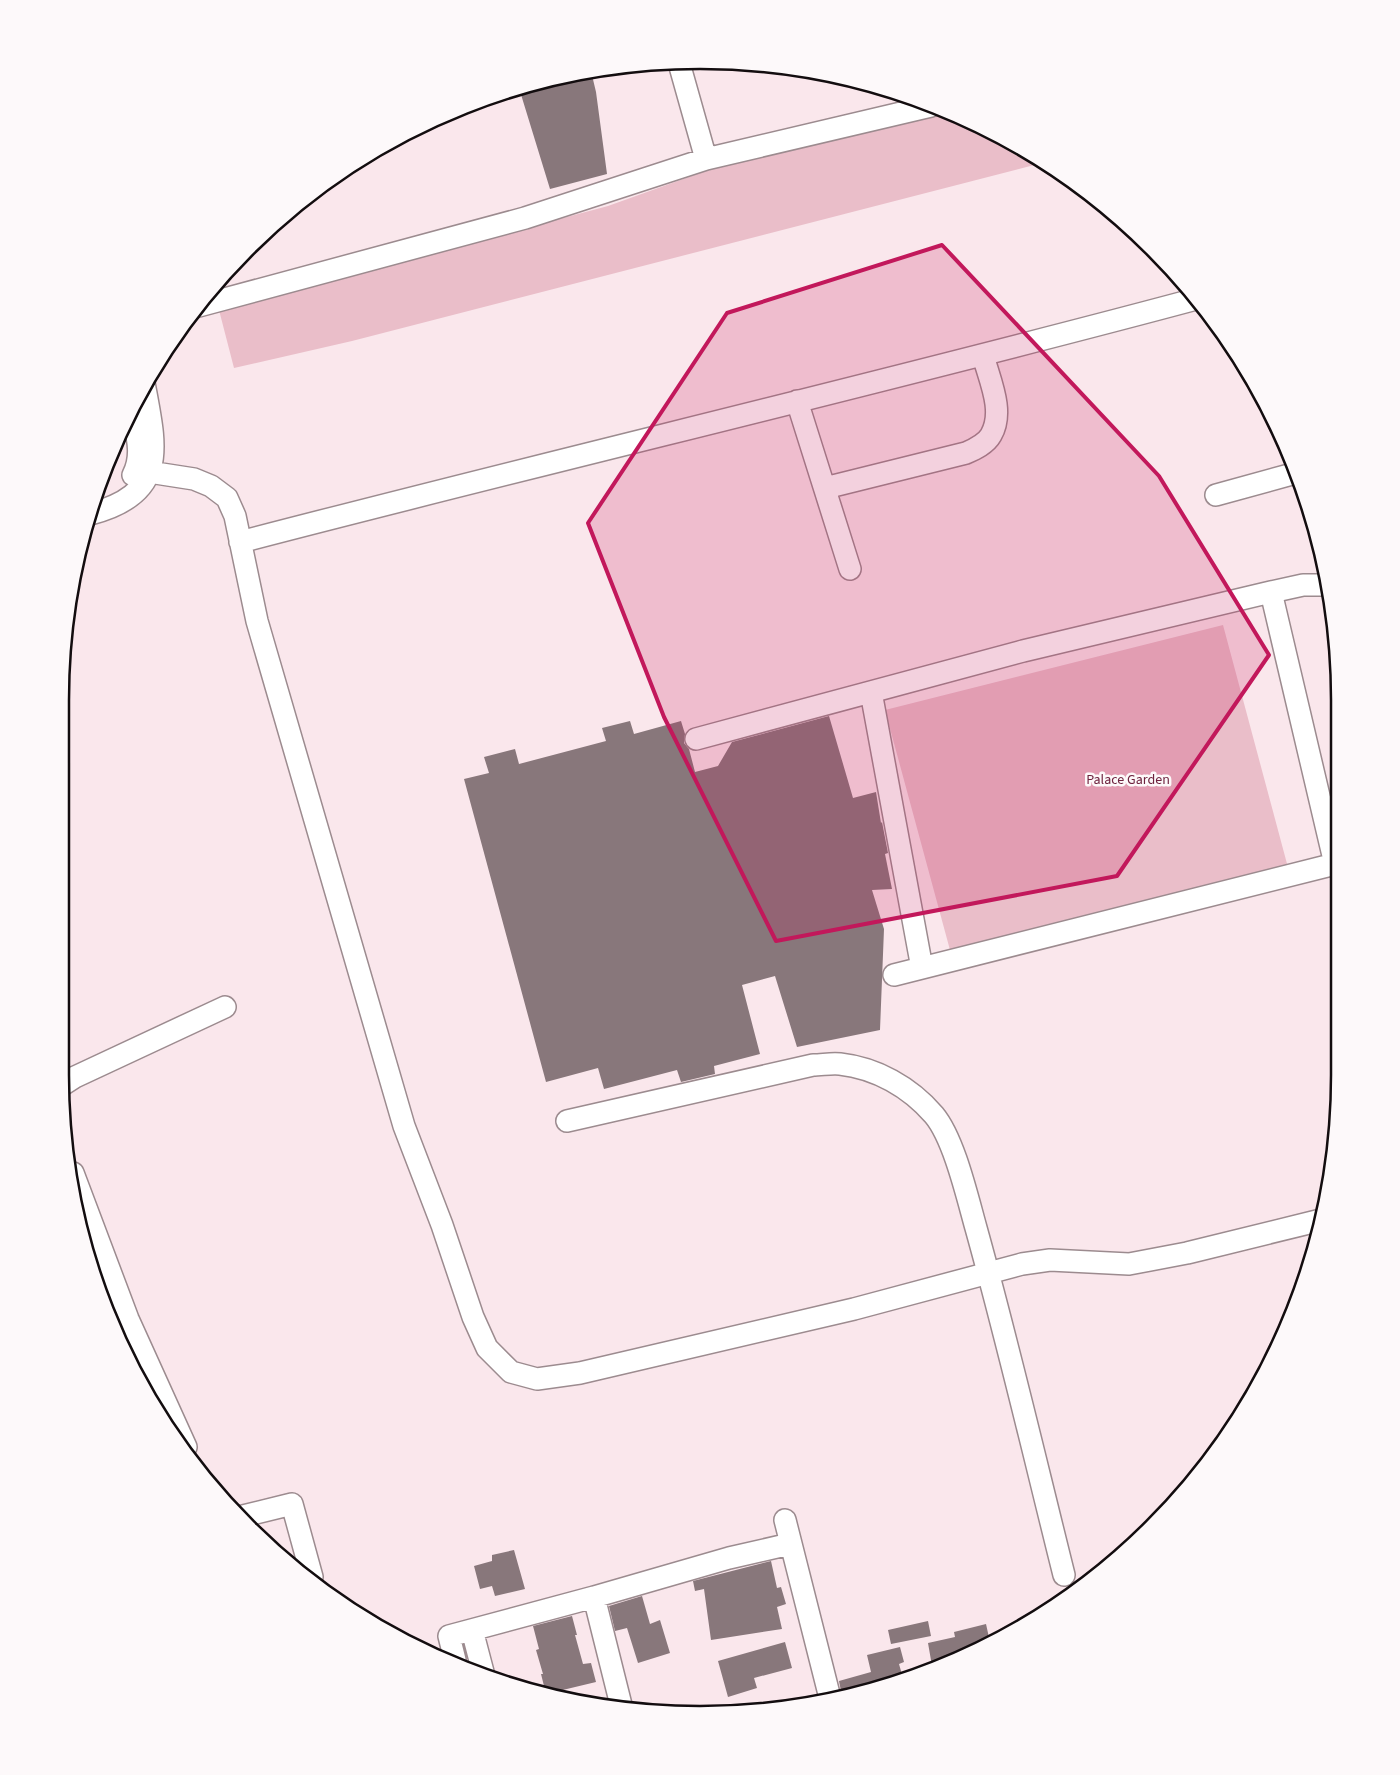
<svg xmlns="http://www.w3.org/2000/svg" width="1400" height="1775" font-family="'Source Sans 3',sans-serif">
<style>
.green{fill:#eabec9}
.building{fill:#88777b}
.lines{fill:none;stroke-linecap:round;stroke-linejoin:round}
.minor-casing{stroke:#9c8b8f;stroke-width:24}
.minor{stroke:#fff;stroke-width:21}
.marked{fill:#c2185b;fill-opacity:0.2;stroke:#c2185b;stroke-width:4;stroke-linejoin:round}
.labels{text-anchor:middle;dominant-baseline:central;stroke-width:5;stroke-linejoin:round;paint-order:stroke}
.park-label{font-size:14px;fill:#6e223e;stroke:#fdf9fa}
.rim{fill:none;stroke:#130d0f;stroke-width:2.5}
</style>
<rect width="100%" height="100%" fill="#fae7ec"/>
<!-- green -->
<path class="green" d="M948,113L983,126L1042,163L352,341L234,368L219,310L608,206L714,168Z
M1223,625L1290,875L950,950L885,710Z"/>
<!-- building -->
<path class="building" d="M591,71L596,92L607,174L550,189L519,88Z
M829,716L853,798L876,792L881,823L882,822L888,853L885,854L892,889L872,890L884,929L880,1030L797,1047L775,976L742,985L760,1054L714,1066L715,1074L681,1082L677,1070L604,1089L598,1068L546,1082L464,779L489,773L484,757L515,749L519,764L606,741L602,728L630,721L634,734L681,721L685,734L684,743L689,749L695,772L718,766L732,742Z
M514,1550L525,1589L495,1596L492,1586L480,1589L474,1566L492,1561V1555Z
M771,1561L777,1588L781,1587L786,1604L777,1607L782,1629L711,1640L704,1589L695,1591L693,1581Z
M642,1596L650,1624L660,1620L670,1653L638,1663L627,1628L615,1631L609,1606Z
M572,1616L577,1635H575L583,1664L591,1663L596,1682L546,1694L541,1674H543L536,1650L539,1649L533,1626Z
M928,1621L931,1636L891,1644L888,1630Z
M986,1624L990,1642L957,1651L958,1655L932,1666L928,1643L955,1637L954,1632Z
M785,1642L792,1668L754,1678L757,1688L728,1697L718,1661Z
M900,1647L904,1662L899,1664L903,1678L871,1687L872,1691L866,1693L842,1696L839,1681L871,1672L867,1655Z"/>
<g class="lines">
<defs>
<path id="minor" d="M679,63L706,159
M195,307L525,218L706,159L931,106
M797,401L850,569
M132,411C136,433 144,454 133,475
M149,472L194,479L211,486L227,498L235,516L257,621L404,1126L442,1225L473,1317L487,1348L511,1372L537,1379L580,1373L854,1309L1022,1264L1050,1260L1129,1264L1187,1253L1321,1220
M825,488L966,453C975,449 986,444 991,435C1005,411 989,379 983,355
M1216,495L1296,473
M90,514C169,494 156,447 144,383
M240,542C558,459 879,384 1196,299
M1271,592L1335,864
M871,692L922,968
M696,739L1023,651L1271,592L1303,585H1324
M894,975L1339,863
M61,1086L75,1077L225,1007
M567,1121L813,1065C822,1065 831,1063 840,1064C876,1068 910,1087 934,1115C954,1139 967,1196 976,1228C1008,1343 1035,1459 1064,1575
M73,1173L128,1319L186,1447
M239,1517L292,1504L312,1577
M785,1520L830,1698
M472,1630L483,1672
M455,1660L449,1636L594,1597
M621,1705L594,1597L729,1558L790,1544"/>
</defs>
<!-- minor casing -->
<use href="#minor" class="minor-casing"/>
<!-- minor -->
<use href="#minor" class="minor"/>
</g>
<!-- marked area -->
<path class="marked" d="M942,245L1159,476L1269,655L1117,876L776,941L664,717L588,523L727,313Z"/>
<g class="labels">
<!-- park labels -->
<g class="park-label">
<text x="1128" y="780">Palace Garden</text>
</g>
</g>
<!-- crop -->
<path d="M0 0H1400V1775H0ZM700 69H700A631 631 0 0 1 1331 700V1075A631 631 0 0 1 700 1706H700A631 631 0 0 1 69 1075V700A631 631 0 0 1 700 69Z" fill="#fdf9fa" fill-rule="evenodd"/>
<path class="rim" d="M700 69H700A631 631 0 0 1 1331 700V1075A631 631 0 0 1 700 1706H700A631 631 0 0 1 69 1075V700A631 631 0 0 1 700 69Z"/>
</svg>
